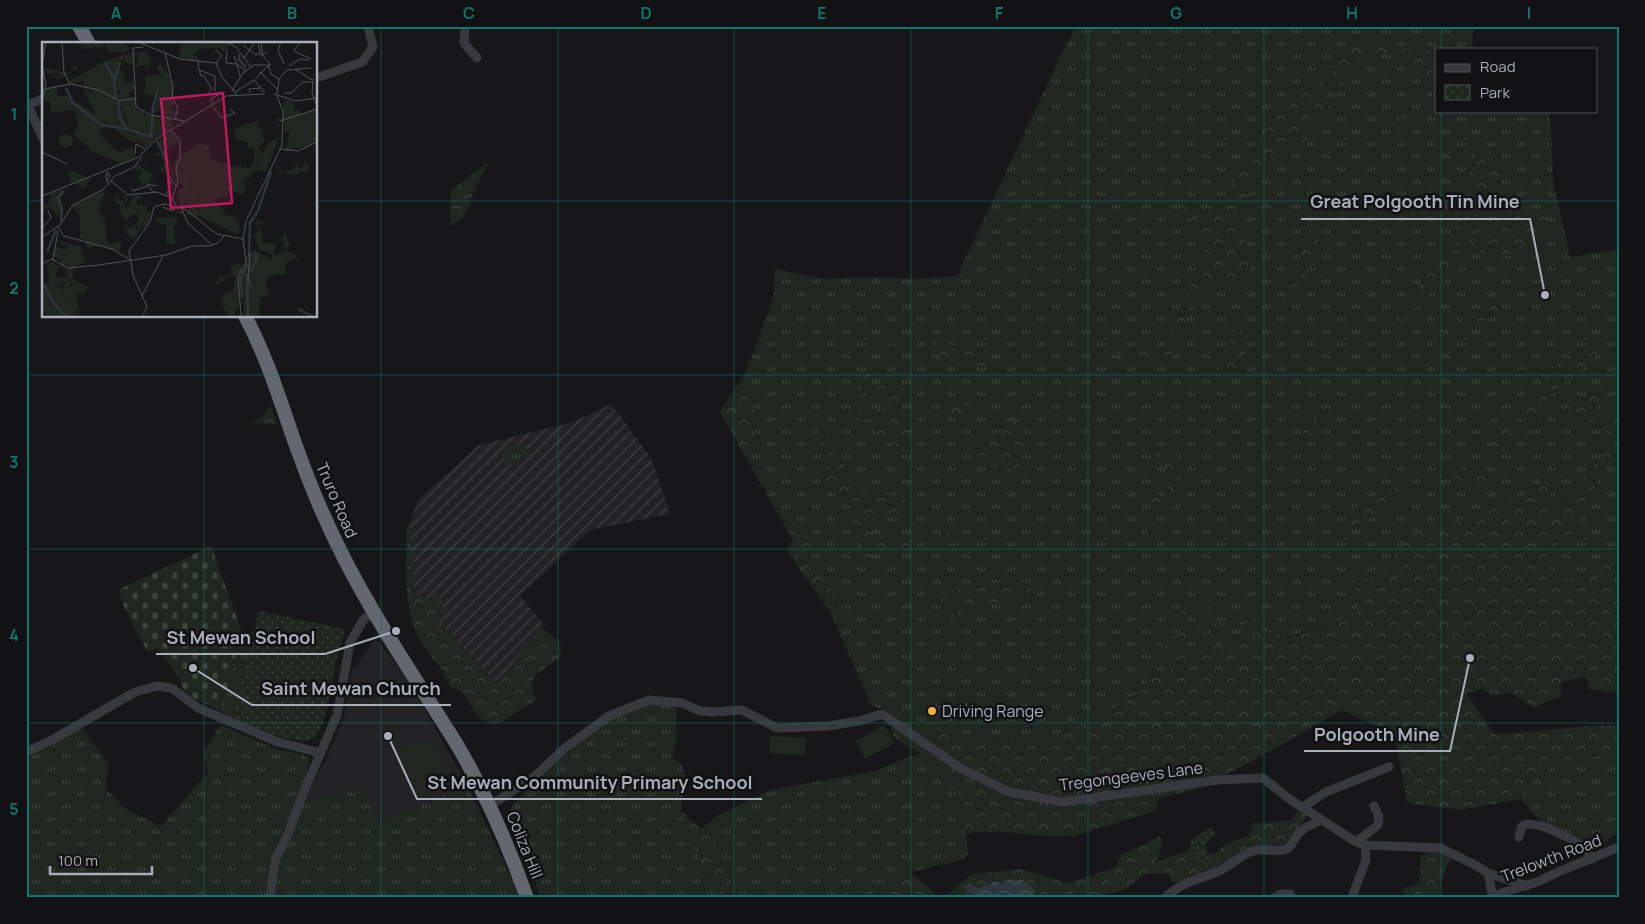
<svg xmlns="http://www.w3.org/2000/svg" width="1645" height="924" font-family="Manrope,sans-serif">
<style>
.built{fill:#232326}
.industrial{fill:url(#industrial-furrows)}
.grass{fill:url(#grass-tufts)}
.forest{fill:url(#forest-crowns)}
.cemetery{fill:url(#cemetery-stones)}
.park{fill:url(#park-dots)}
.garden{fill:#1f2720}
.water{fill:url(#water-waves)}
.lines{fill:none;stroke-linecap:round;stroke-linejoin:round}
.minor{stroke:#38393e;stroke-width:9}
.highway{stroke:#64676f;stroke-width:14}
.grid{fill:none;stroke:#0f766e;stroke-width:1;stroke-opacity:0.55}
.poi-dot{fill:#f4af34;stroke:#121214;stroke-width:2}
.labels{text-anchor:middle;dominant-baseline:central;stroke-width:5;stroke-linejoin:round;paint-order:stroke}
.street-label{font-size:16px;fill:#a9aeb9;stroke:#121214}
.poi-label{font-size:16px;fill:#a9aeb9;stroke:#121214;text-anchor:start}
.inset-river{fill:none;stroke:#2d363d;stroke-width:2.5}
.inset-road{fill:none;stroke:#515359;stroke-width:1}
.view{fill:#c2185b;fill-opacity:0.15;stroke:#c2185b;stroke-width:2.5}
.inset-edge{fill:none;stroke:#a9aeb9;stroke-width:2.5}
.leader{fill:none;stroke:#a9aeb9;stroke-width:2}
.callout-dot{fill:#a9aeb9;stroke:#121214;stroke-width:2}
.callout-label{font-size:18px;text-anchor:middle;font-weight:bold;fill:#a9aeb9;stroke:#121214;stroke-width:5;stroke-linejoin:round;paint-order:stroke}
.neatline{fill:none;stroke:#0f766e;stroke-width:2}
.grid-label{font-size:16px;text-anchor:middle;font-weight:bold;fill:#0f766e}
</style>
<defs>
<pattern id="industrial-furrows" width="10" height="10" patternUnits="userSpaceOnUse" patternTransform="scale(1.25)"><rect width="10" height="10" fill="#232326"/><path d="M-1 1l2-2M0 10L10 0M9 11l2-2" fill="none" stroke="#404043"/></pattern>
<pattern id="grass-tufts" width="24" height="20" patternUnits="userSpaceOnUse" patternTransform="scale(1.25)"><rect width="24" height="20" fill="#1f2720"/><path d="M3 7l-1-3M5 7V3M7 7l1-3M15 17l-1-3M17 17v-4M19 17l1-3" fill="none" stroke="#3d443e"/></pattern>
<pattern id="forest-crowns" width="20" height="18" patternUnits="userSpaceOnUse" patternTransform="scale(1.25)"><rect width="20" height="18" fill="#1f2720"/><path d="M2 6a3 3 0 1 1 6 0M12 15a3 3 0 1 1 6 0" fill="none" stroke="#3d443e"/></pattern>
<pattern id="cemetery-stones" width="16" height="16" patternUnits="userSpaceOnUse" patternTransform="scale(1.25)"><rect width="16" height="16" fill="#1f2720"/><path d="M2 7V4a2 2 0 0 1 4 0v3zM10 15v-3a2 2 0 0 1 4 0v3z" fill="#3d443e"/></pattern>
<pattern id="park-dots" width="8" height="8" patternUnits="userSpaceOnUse" patternTransform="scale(1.25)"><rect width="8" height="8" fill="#1f2720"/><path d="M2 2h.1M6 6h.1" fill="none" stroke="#3d443e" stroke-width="1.8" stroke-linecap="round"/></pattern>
<pattern id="water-waves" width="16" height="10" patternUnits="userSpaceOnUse" patternTransform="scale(1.25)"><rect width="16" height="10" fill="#2d363d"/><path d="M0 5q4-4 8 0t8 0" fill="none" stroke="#495157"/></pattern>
</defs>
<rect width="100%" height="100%" fill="#171719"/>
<!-- built -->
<path class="built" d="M374,640L379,643L406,676L467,785L378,824L302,804L328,755L344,717L353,666L355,668Z"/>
<!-- industrial -->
<path class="industrial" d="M611,404L651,458L670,514L590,530L520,596L544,625L497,684L438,621L439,597L433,600L422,598L414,594L410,523L418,500L479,445L573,422Z"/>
<!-- grass -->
<path class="grass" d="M1076,26H1473L1472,49H1436V111H1550L1553,180L1570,257L1619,249V435L1607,446L1602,455L1556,511L1358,610L1332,625L1173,669L1152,679L1129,700L1094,720L1046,739L991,744L952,736L871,705L830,612L787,551L793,540L720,412L745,374L774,296L775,269L826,279L875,277L914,279L957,276L1059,59Z
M517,444L529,450L530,455L516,461L512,466L501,455L507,447Z
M1609,461H1619V556L1595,571L1564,583L1555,580L1546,557L1549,550L1574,532L1586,504Z
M256,627L233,719L222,712L242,632L250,633Z
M649,704L677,706L676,744L672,757L681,764L685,773L681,811L706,877L725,898H539L535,879L529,871L516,838L510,811L517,799L570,750L611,719Z
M220,725L276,749L303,755L309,758V765L297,801L271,859L265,898H26V757L51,746L82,727L108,764L106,788L124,808L161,826L208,772L203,754Z
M920,753L930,759L934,768L956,783L966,835L968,854L962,860L910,872L827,898H747L726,880L711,838L717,816L770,790L874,771Z
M1619,754V832L1596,849L1540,821L1521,799L1534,774L1580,758Z
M467,785L521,898H272L277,860L302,804L362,789L378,824Z"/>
<!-- forest -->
<path class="forest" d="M1350,37L1410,50L1436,52L1434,75C1414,74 1410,70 1398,55L1375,53L1358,58L1328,108L1317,120L1306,141L1300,147L1294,148L1290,147L1283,150L1275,162L1254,183L1237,219C1244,231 1253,259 1249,273C1247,279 1240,284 1235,287L1225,284H1215L1199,300L1184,323L1169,362L1166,365L1115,352L1113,349L1114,345L1118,344L1162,357L1205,252L1179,199L1212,216L1279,111L1329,76Z
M1407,113L1408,132L1401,143L1396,145C1393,134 1398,126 1402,115Z
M1480,149L1490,151L1498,155C1499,164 1498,174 1500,183C1505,212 1539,202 1552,225L1550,234L1544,239L1523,244L1505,257L1493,260C1480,253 1479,247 1463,248L1458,255L1460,268L1432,292L1401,325L1399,318L1417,290L1426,269L1442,254L1451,248L1467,242L1477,232H1486L1488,221L1496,215V204L1490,198L1484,197L1478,199L1475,204L1473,213L1456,234V231L1462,220C1452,203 1462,186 1469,171C1472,163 1474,156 1480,149Z
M489,162L476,186L470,203L463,218L450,226L451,190Z
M1319,213C1319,222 1320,233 1318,241C1312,265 1298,290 1281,307L1312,223Z
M1474,220L1478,225C1472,233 1467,238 1458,242L1455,241Z
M1499,304L1503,310L1499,314L1463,331L1424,369L1419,368L1418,362C1430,348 1443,330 1459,320C1471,312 1485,308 1499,304Z
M1236,330H1242C1249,344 1245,367 1235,379L1220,374L1218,370L1227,346L1233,339L1232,332Z
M885 339a6 6 0 1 1 12 0a6 6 0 1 1-12 0Z
M938,340C952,345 985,352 992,364C981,375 932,359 929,345L931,342Z
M1599,351L1589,365L1564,383L1544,402L1539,412L1506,427L1504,426L1543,387L1546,381L1542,375L1536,374L1529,380L1524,372L1514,376L1512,373L1519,369H1545L1565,360Z
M868,372L869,375L858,405L854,408L853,406L852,401L862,376Z
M745,374L757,423L756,443L748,461L720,412Z
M891,381L902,383L904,389C887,419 916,425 913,451L909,453L899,452L858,418L859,409H885L886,403L878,394L877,386Z
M1603,388L1605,390V395L1595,409V418L1592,422L1577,427C1573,421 1573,413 1569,406L1570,403L1592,396Z
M955,403L967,405L975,409L973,415L962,417L950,412L948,406Z
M270,404L277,424L250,423C261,418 266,415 270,404Z
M1619,411V461H1609L1586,504L1574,532L1549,550L1546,557L1555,579L1564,583L1595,571L1619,556V691L1607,692L1590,689L1586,677L1561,682V696L1534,708L1511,693L1491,696L1483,688L1467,694L1494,734C1536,733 1577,725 1619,725V754L1580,758L1535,774L1521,799L1460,810L1407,803L1395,735L1342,710L1253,761L1194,790L1159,798L1155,811L1075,836H1041L1004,832H976L966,835L956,783L933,768L930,759L894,738L888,712L952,736L991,744L1046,739L1094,720L1129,700L1152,679L1173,668L1167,652L1158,637L1180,656L1237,639L1258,629L1289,638L1332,625L1358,610C1362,594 1352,592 1353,578L1370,580L1377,576L1386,568L1397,552L1413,535L1498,507L1555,481L1556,486L1544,507L1556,511L1602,455L1607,446L1605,431L1608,414Z
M1493,413L1495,414L1498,420L1492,430L1486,427L1484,422L1487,417Z
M1308,414L1311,415L1319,425L1320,428L1316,434L1309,437L1303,434V423Z
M1538,416H1541L1542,418C1535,436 1516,447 1497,447L1495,442L1497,437L1502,432L1517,429Z
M1016,420H1020L1023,427L1024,435L1027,436V442L1019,468L1017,472C999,464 984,470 974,448C982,430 985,437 1000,432C1007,430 1011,426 1016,420Z
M819,425L835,442L833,457L830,459L822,446L817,429Z
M1161,449L1171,450L1177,456L1181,478L1175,506L1168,507C1164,484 1175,472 1154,455L1155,450Z
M1454,458L1464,474C1479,479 1489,474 1502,466H1505L1506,469C1499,484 1473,483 1459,484L1452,472Z
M840,461L845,465C845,477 851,485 860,494C880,494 894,492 911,503L910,510L898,515L877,513L873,515L871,522L873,534C885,537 907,541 919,538C920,538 926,535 926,535C936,532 961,534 968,541L965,544L955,545L925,541L899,550L884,547L872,549V561L868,563L861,562C854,550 865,539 851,528L852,521L856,517C853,508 840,491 831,488C828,487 825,487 822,487C825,475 826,464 840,461Z
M1397,487H1407L1409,489L1397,505L1348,529L1341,527C1351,505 1376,495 1397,487Z
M1154,494L1160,495L1162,499L1158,503L1150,502L1146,497L1149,495Z
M410,523L414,594L422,598L433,600L439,596L443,607L438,614V621L496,684L542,628L559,642L562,647C562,671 519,666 536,700L502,722L494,725C488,722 481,719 477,714C468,704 466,689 450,687C442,664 420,647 413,625C404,596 407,559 406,529Z
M1150,527H1160L1163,531C1158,535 1152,536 1146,535Z
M793,528L801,540H805L809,534L812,536C813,544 808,550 808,558L843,607L845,614L840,616L836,612L815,582L795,559L793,548L795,540L791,532Z
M1021,581L1030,584L1031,590L1029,595L1001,601L952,620L944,622L934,621L933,618L937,615L958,613C974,592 939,602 931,602L930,599L933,597C962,588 991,582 1021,581Z
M1203,602L1205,603H1211L1212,604C1204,614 1188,617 1176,617L1175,615L1190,606Z
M1248,615L1253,616L1254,620L1223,631L1209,630L1197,636L1169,641L1164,640L1158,627H1165L1170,635L1196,625L1215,623L1232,624Z
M1300,809L1308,815L1287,843L1280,847L1259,845L1249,848L1223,865L1209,872L1174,883L1167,873L1145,874L1124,890L1092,898H1035L1033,896L1035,891C1024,880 1016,875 1001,884L996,881L979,888L974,884L968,892L976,898H943L972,874L1022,869L1068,883L1115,868L1121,855L1160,836L1163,843L1156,862L1190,850L1197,851L1200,863L1218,859L1216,853L1224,845L1249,836L1253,822L1261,823L1291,820Z
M681,811L701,829L717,816L711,838L726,880L747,898H725L706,877Z
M1429,852H1438L1453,856C1443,869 1440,882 1440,898H1404L1403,887H1413L1419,882L1421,855Z
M910,872L941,898H827Z"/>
<!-- cemetery -->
<path class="cemetery" d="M211,546L242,632L222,712L197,700L184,691L178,676L157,648L148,652C141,639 118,602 120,589Z"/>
<!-- park -->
<path class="park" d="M259,611L345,629C342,641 338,654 335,666C332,681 326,736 310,740C292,745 251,725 233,719Z
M1211,827L1216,835C1209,840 1199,848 1211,855L1216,853L1218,859L1200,863L1196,858V851L1190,850V841Z"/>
<!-- garden -->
<path class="garden" d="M884,725L895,743L865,759L855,741Z
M431,736L453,784L418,801L396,752Z
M770,736L806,738L805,755L769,753Z"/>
<!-- water -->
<path class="water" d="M1009,879L1024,880L1036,891L1033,896L1035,898H976L964,888L969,883L979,888L996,881L1001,884Z"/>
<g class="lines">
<!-- minor -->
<path class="minor" d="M465,26L464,43L477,58
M316,78L362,62L373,47L368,26
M26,101L44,141
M28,105L44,98
M26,752L52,740L135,692L157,686L172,688L198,708L278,742L313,751L320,754
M489,806L533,778L565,748L609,716L649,700L682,703L700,711L714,712L742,710L777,728L828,726L859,721L882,714L960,768L1009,792L1063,802L1217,780L1263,778L1288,798L1356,842L1365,845L1441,848L1477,866L1488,873L1493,898
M1303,807L1326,792L1389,767
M1519,837L1522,826C1535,818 1570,838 1582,846C1586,849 1589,854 1592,859
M1356,842L1378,825L1379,817L1374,806
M1488,873L1527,886
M1352,897L1366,860L1365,845
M270,898L275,860L288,834L302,796L337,715L350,643L363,620L374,611
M1165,898C1184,879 1201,881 1223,869C1233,864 1242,854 1253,851C1264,847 1276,854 1287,849C1292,846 1294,839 1298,834C1304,827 1313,824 1321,820
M1274,898L1281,894H1290L1292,898
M1494,898L1501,893L1537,882L1558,872L1619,847"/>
<!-- highway -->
<path class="highway" d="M79,26L89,44
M245,316C267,357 280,400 295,443C309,483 325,521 344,558C377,623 418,682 456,743C485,792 508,844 527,898"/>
</g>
<!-- grid -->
<path class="grid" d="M204,26V44M381,26V898M558,26V898M734,26V898M911,26V898M1088,26V898M1264,26V898M1441,26V49M1441,111V898M26,201H44M316,201H1619M204,316V898M26,375H1619M26,549H1619M26,723H1619"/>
<!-- markers -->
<circle class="poi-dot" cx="932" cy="711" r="5"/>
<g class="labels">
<!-- street labels -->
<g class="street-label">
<text transform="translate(337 500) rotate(67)">Truro Road</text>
<text transform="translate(1131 776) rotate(-7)">Tregongeeves Lane</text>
<text transform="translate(525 845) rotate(68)">Coliza Hill</text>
<text transform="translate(1551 858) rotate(-21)">Trelowth Road</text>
</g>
<!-- poi labels -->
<g class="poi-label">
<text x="942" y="711">Driving Range</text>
</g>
</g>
<!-- overview -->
<g transform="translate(42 42)">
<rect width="275" height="275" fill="#171719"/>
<path d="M37,0H61L62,3L57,7L54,5L40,7ZM62,0H81L88,6L84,10H66ZM140,0H154V3L158,0L159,7L151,12L154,13L156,20L140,16L137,12ZM98,9L104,10L110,20L108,22L113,25L106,22L107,28H104L103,23L94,25L97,12L92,13L89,23L82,19V13ZM62,20L70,34L75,59L83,58L73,43L77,28L84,32L80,37L85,42L90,39L93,47L86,51L88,57H93L94,67L111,75L117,74V78L122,74L118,67L111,72L117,50L115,54L102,52L104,34L117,32L121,35L115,26L118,22L128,34L133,61L127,67L141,72L134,71L129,76L131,87L124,91L111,96L110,80L108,94L100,89L94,91L91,86L87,88L82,69L76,61L73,63L85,86H81L96,95H109L104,107L97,98L93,101L84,97L74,86L61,82V78L54,75L51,66H58H51L43,51L41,45L47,47V51L51,47L42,44V38L31,42L26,40ZM14,43L16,54H27L32,68L8,71L9,60L0,59L3,47ZM242,57L252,60V68H258L260,72L275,68V100L243,110L248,89L242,91ZM34,70L44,71L63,83L57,92L77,111L91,104V115L93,112L95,115L63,128L77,121L47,108V105L31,93L36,84ZM215,78L223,98L216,99L211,106L205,105L206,101L194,97L192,87ZM130,90L138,100L122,107L116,99ZM17 99a7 7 0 1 1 14 0a7 7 0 1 1-14 0ZM237,95L228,120L222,118L217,128L215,112L220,110L219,115L227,100ZM158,101L167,104L168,117L201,127L203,130H209L208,136L204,135L200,140L201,144L204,140L202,153L186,149L185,155L173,157L175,164H180L183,172L194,175L192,179H196L199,188L195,193L160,174L151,159L159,161L137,121L139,113ZM22,147L16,153L14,150L19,171L13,172L8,166L0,169V163H6L9,152L0,154ZM60,149L63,151L56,169L62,176L63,181H60L63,182L66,202L79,200L77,210L59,204L43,206L44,197H38V174L31,164ZM83,152L86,157L83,166L89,164L99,168L96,173L90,172L84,180L77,167L78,163L72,159L74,154L83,162ZM110,169L106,182L101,187V183L95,194L91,197L84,191L82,183L89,186L99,177L93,188H96L98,183H101L104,170ZM134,175L136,181L131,184L134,202H124V183L113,180L115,176ZM17,199L38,204L44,220L31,225L18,224L19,219L9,212L15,205L25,208L26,203H19ZM10,220L17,224L13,235L18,237L11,249L6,223ZM34,224L30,237L46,245L41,253L37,250L34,253L38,275L33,264L21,256L20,248L25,237L21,248L30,244V237L25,235L24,227Z" fill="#1f2720"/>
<path d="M158,0H183L189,3L181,10L178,6L159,7ZM82,13L73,39L76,51L81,53V58H77L72,55L70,34L62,20ZM44,20L35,24L36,27L19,36H14L8,34H18L16,30L6,33L1,25L26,31L31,29L30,25ZM76,58L87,88L108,94V87L110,80L112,96L104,107L109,95H96L81,86L85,85L73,63ZM35,60L61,78L63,83L44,71L34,70L30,62ZM219,97L222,98L216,107L220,108L215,112V125L218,128L222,118H227L225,128L202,130L190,125L198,124L197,118L200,125L208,126L212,119V103ZM116,99L122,107L131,101L125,109L134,142L127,128L122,132L116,125L122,124L119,111L115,116L112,112L121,108ZM239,116L237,118L234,120L240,129L248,128L249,130L256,121L257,127L260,126L263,119L267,122L266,130L258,129L256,133H243L246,130L241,129L240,133L233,120ZM136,117L139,128L147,134L146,141L153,148L156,158L173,170L151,158L157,171L169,177L168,181L161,175L143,172L146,169L143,153L144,167L140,172L133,170L139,167L136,149L141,145L131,128V120ZM96,122L100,126L106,122L102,128L108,130L113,139L108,135V139L101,143L96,136L100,129L97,127L94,130L92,125ZM25,129L33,130L59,141L49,137L42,146L29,140ZM99,153L100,157H97L94,163H103L105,166L101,183L94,187L99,168L86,164L92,154ZM221,175L223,183L217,182L216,185L221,190L220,200L236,202L231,210L234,213L243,207L241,194L240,200L236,199L243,190L248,203L244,208L253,212L258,223L253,217L244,220L243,234L235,232L226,235L224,244L228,252L218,256L217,275L201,274L202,242L199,237L196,266L193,267V275H187L179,262L184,249L191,250L194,236L190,233L176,242L173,241L178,238L176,234L180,233V236L190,231L187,226L192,223L198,222L201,227L204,215L212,208L231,218L229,212L217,208L212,193L216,189L214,176L221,181ZM5,219L12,240L10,248L17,243L18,235L30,237L26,249L20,248L27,237L18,244L21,256L33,264L36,275H8L0,269V247L6,249L3,242L7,239Z" fill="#1f2720"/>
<path class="inset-river" d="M197,12V18L204,25M63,20L72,37M24,46L31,61L60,83L85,87M74,56L72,39L78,21M76,59L78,76L85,87L110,95M109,94L111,64L116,48M115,99L125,119M19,179L20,167L16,155L22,149M5,210L14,188M207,214L208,181L216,169L229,130M208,230L215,216L213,211M205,232L206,275M0,239L11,260L24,275M200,256L199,235L206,222M256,267L272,275"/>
<path class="inset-road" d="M20,0L22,30L28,42M96,0L138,17L174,21L180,35L195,53M185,0L194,5L209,25M216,0L219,14L225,10M219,0L221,14L229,23M239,0L236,8L242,22M258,0L252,9L269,17M201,3L214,13L218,11M101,5L91,6L94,65L109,73L142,79M173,8L180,13L174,21M185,8L184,21L195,22L198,34M123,11L131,45L130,56L136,66L133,77M192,14L195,22L204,29M202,16L213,0M156,19L157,28L173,34V49M226,23L229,32L237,37M247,24L258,17L267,18M253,27L270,38M158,29V33L162,34L170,47L166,51M218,30L235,47M271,36L270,51L275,64M213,37L226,24M3,47L29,42L57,48L78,59L93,56M190,49L201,31L212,23H229M193,50L212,38L223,51M208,51L207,47L218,46M242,51H249L261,40H269M232,52L254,59L275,56M235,52L237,37L245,28L269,26M0,58L4,42L0,23L4,0M170,63L169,57L177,52M171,65L180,76L193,71L188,67M237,77L238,79L275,67M238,107L256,109L275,100M0,110L25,122M93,112L94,102L103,107M65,139L68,134L65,130L64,136L65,138V141M69,139L86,153L115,150L130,156L135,165L144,168L175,192L201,197M90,146L91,149L105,144M111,150L105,142L115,144M124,153L129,142L126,133L134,144M0,154L97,115L113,98L184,54L222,52M130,156L136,140L134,127L138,114V98L130,89M121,165L131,169L134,165M140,168L146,181L170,203M1,185L9,176L6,168M16,185L22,194L70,207L87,217M0,195L18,183L31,163L62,147L73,134L92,125L100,115M208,210L206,237L209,244M11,218L16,189M0,222L10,217L25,226L57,223L124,213L150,204H167L176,201L182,194M100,254L121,214M100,275L105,265L91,233L87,209L108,180L112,165L122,162L134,165M199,275L196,234L204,221L201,197L204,179L240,103L241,69L235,54"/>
<path class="view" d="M181,51L190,161L129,166L119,57Z"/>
<rect width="275" height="275" class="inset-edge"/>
</g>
<!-- callouts -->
<path class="leader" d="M1545 295L1530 219H1301M396 631L325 654H156M193 668L252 705H451M1470 658L1450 751H1304M388 736L417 799H762"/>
<g class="callout-dot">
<circle cx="1545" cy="295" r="5"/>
<circle cx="396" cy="631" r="5"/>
<circle cx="193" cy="668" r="5"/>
<circle cx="1470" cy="658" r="5"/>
<circle cx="388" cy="736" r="5"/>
</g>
<g class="callout-label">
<text x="1415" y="208">Great Polgooth Tin Mine</text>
<text x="241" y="644">St Mewan School</text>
<text x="351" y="695">Saint Mewan Church</text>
<text x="1377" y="741">Polgooth Mine</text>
<text x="590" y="789">St Mewan Community Primary School</text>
</g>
<!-- border -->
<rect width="1645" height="924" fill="none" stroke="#121214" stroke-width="55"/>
<!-- legend -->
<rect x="1435" y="48" width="162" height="65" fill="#121214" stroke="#4e5056"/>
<rect x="1445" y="64" width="25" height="8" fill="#38393e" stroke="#4e5056"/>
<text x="1480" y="72" font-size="15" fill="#a9aeb9">Road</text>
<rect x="1445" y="85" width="25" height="15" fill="url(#park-dots)" stroke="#4e5056"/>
<text x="1480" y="98" font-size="15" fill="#a9aeb9">Park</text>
<!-- scale -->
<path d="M50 866v8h102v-8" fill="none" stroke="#a9aeb9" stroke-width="2.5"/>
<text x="58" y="866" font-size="15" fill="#a9aeb9" stroke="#121214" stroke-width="4" paint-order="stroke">100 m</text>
<rect x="28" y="28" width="1590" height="868" class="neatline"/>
<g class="grid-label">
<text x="116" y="19">A</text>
<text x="292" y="19">B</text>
<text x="469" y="19">C</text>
<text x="646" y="19">D</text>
<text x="822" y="19">E</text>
<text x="999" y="19">F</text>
<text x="1176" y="19">G</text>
<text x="1352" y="19">H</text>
<text x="1529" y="19">I</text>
<text x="14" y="120">1</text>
<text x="14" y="294">2</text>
<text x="14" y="468">3</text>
<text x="14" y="641">4</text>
<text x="14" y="815">5</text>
</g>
</svg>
